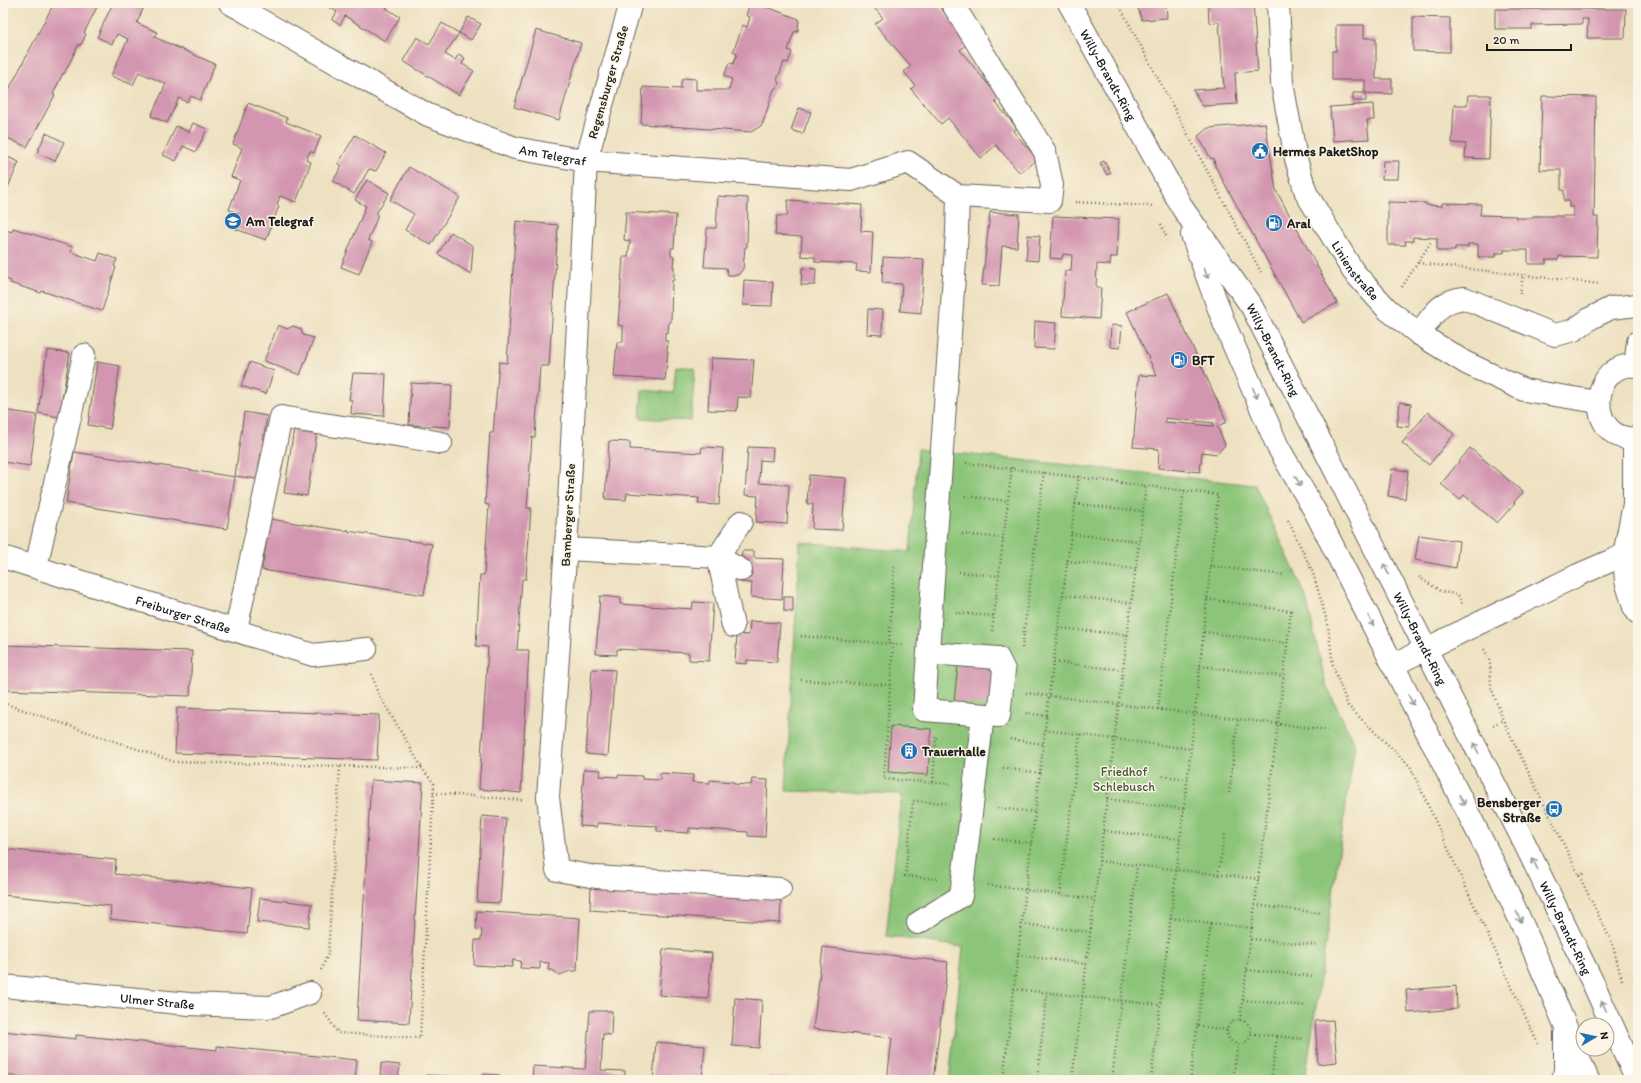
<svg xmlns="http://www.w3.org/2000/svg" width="1641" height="1083" font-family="Itim,sans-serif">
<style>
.green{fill:#8cc579;stroke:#54704a}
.building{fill:#d396b0;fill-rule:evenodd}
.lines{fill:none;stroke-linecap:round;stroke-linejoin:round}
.minor-casing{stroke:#666156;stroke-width:24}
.major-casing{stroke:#666156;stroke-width:24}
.path{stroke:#666156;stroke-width:2.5;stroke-dasharray:1 3;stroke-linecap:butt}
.minor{stroke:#fff;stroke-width:22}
.major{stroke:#fff;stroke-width:22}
.oneway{stroke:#999}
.labels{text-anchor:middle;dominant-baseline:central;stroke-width:3;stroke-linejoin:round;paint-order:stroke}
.street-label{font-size:13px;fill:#1c1c1c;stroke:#fcf5e5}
.poi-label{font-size:13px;font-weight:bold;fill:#1c1c1c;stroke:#fcf5e5;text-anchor:start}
.park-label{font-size:13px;fill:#43573d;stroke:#fcf5e5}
</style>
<rect width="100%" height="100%" fill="#fcf5e5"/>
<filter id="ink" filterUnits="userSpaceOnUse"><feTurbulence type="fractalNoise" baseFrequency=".025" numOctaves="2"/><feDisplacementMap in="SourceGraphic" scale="8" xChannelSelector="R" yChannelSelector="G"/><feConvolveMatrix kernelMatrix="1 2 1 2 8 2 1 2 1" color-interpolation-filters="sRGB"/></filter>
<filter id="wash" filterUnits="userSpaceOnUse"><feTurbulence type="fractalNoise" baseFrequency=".012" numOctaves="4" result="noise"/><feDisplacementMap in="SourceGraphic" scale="16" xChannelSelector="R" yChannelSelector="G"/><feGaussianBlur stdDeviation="0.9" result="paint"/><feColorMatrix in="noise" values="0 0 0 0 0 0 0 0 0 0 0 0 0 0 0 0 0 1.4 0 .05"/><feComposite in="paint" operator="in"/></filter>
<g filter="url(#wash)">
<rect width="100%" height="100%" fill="#eee1c1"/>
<!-- green -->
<path class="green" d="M676,366L695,368L691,421L640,418L642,390L673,393Z
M918,449L1255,485L1305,594L1326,685L1355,745L1305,1080H949L963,947L886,936L902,794L786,791L800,542L910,552Z"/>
<g id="blocks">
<!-- building -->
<path class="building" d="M54,3H99L84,33L86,34L81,45L79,44L64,74L63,73L53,94L55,95L27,147L3,136V101Z
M113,3L145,4L137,23L157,32L154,37L215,64L200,100L191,96L187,102L179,98L167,123L151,116L166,84L139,72L133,85L111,76L128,39L117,34L112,44L97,37Z
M331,3H390L386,8L400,17L385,41L345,16L340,25L332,20L337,12L329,7Z
M578,3H592L591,7Z
M750,3H756L799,19L798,31L794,32L788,50L792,52L788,63L784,62L777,80L779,83L777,88L774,89L762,125L751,132L641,124L643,87L681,89V82L684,78L696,79V90H729L732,79L724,76L729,63L733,64L737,54L733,52L743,25L747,27L750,17L746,15Z
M870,3H936L970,41L960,50L991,88L993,87L1001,97L995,102L1017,128L1013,131L1037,159L1020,173L996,145L981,158L948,118L941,124L911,89L915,85L904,72L911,66L875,24L883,18Z
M1136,3H1166L1167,18L1142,20Z
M1253,3L1258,71L1235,73L1237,104L1203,106L1193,90L1224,88L1219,22L1209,23L1208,4Z
M1495,9H1626L1625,38H1587L1588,19H1582V24L1532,25V29H1495Z
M468,17L481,24L471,40L459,33Z
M1413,17L1450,18V52L1413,51Z
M442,23L459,33L445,54L455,60L459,54L465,58L462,64L474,71L459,95L403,61L417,37L429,44Z
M1336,25H1364V38H1376V79H1392V94L1366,93V101H1353V93H1365V80H1332V51H1336Z
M536,30L581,43L559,120L514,107Z
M1468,95H1491L1489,159L1465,158L1466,144L1452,143L1454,105H1467Z
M1542,96L1596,97L1594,217H1598L1597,257L1559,256L1558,260H1546V264H1528V250H1504V253H1496V257H1478V244H1468V247H1455V251H1437V238L1413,237V241H1405L1406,245H1388V202L1426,203V205L1442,206V203L1481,204L1480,215L1516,216V218H1533V216H1573V207H1569V201H1564V190H1561V170H1540Z
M248,103L287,118L286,122L321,136L314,153L310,151L306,160L311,162L296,202L280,196L277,205L279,206L266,240L233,228L239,213L229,210L240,180L231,177L242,148L233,144Z
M1373,104L1374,120H1367L1369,139L1333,141L1330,107Z
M799,108L811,112L803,134L791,130Z
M193,123L207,129L196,152L183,146L176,161L163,155L176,126L189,132Z
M1265,123L1276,190L1337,303L1301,322L1215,166L1214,158L1211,159L1198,136L1208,128Z
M46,133L64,142L55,161L37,153Z
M355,135L386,153L376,171L369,169L354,194L333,181L342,166L338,164Z
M3,155L19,162L5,194L3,193Z
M1104,161L1111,173L1107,175L1100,163Z
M1383,161H1399L1398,179H1382Z
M409,167L460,197L431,245L405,230L414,214L390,200Z
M367,180L389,193L377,212V218L368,240L372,242L359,274L341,267L366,206L355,200Z
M718,196L748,198L747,247H745L743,269L738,275H728L726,268L704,267L707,228H716Z
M788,200L862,205L861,231L873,232L871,272L856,271L857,264L815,262V257L801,256L802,237L775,235L777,216H787Z
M626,212L676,215L674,248H671V256L674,257L673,267H674V280H672L671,322H669L668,333L665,332V341H668L667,352H668L665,380L614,377L617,342H623V326L618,325L623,257H628L630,241L624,240Z
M990,212L1019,214L1017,247L1002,246L999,286L982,285Z
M1053,216L1119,219L1117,257H1111L1110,265L1097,264L1096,288H1101L1099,319L1062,316L1065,271H1071L1072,255L1063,254L1062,259L1050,258Z
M516,221L558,225L549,366H540L535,437H532L527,508H531L526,579H522L517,650H529L521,793L479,789L488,647L476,646L480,575H484L489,505L485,504L490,433H493L499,362L507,363Z
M13,228L73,247L71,252L97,261L100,253L117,259L114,266L116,267L102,311L42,291L41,293L10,283L11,281L3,278V229L12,232Z
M451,232L473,246L471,274L438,254Z
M1028,235L1040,236L1038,261L1026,260Z
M883,257L924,259L921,313L900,311L902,284L882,283Z
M802,268L816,269L815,285H801Z
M744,280L773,282L772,306L743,305Z
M1168,293L1227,422L1217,426L1225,445L1217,454L1202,452L1200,472L1158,468L1159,449L1133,447L1139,375L1157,376L1127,312ZM1165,418L1214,423L1213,426L1165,422Z
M868,309L883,310L882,335L867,334Z
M1035,321L1056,323L1054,349L1034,348Z
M278,325L287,329L293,326L301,329L303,335L314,338L300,375L264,361Z
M1111,325L1122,326L1120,348L1110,347Z
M47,350L70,353L59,417L38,413Z
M711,358L754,360L751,398L738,397L737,411L708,410Z
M97,362L120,366L110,429L88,425Z
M250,362L274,371L266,394L241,386Z
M353,373L386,374L384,416L351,414L352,400H349Z
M411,383L452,385L450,427L409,425Z
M1400,402L1411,404L1409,427L1397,426Z
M3,410L37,415L30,466L3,462Z
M244,412L267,416L257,479L235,476Z
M1428,412L1454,434L1429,465L1402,443Z
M294,429L317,433L307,496L284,493Z
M609,441L630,442V449L701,453L702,447L723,448L719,505L698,504L699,498L627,493L626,500L605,499Z
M748,447L773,448L772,461L760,460L759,483L789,485L787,524L756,522L758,496L745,495Z
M1470,448L1523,492L1514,502L1515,503L1497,523L1464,495L1460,500L1441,484Z
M74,452L149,464L151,462V464L235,477L227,529L66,503Z
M1392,469L1408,471L1405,499L1388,496Z
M809,475L846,478L842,530L812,529L813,504H807Z
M270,519L346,531L348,529V531L432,544L424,595L262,570Z
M1419,535L1459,541L1456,568L1415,560Z
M742,551H754V558L784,559L782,599L751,597L752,583L740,582Z
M3,587H5L4,610H3Z
M600,596L621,598L620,604L692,609L693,602L713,603L709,661L689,660V653L617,649V655L596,654Z
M784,597H793V612L784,611Z
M750,621L780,623L777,662L747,660V664L735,663L737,634L749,635Z
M3,645L192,651L190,696L3,690Z
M958,664L994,667L989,706L954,702Z
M592,669L615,670L608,756L586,754Z
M177,708L379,715L377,760L175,753Z
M891,726L931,729L928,775L888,772Z
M584,769L601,770L600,776L618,777V775L642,776V779L660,780V773L693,775L692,782L710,783V780L734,782V784L751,785L752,779L768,780L765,837L748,836V832L689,828V833L657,831V826L597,823V827L580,826Z
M371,780L423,783L409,1023L357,1020Z
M482,816L506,818L500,903L477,902Z
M3,849L116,860L115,874L252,888L247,934L110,919L111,906L3,895Z
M591,887L781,900L780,923L590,910Z
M260,898L312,904L309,927L257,922Z
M477,911L580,918L577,971H570L560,975L552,970H548L549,963L540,962V969L520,968L521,961L513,960L512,967L474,965L475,940H481L482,930L476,929Z
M823,947L948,962L933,1080H887L892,1038L813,1029Z
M663,949L712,953L708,999L659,995Z
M1456,986L1457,1009L1408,1013L1406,990Z
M735,998L762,1000L759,1048L732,1046Z
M590,1011H612L611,1035L603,1034L601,1070L625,1071V1080H532L533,1066L585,1069Z
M1333,1020L1337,1062L1318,1064L1315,1021Z
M3,1031L76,1039V1035L217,1050V1046L357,1060L355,1080H90L72,1078L71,1080H49L3,1075Z
M656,1042L705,1046L702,1080H653Z
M381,1063L400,1065L398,1080L380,1079Z
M483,1074L500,1075V1080H482Z
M426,1075L475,1078V1080H425Z
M769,1076L799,1079V1080H769Z
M1352,1076V1080H1319V1079Z"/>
</g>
</g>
<g filter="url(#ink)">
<use href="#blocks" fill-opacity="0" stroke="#666156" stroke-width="1"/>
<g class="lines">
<defs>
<g id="minor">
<path id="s1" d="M230,3L428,115L515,148L586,161L851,180L908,162L958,196L957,232C947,392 934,551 924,710L999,716L1004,670L998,658L928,653"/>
<path d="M631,3L586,161L569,503L548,797L557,870L596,877L780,889"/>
<path d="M952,3L1045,152L1052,185L1050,201L958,196"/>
<path id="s2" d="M1278,3L1282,83L1296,159L1306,193L1353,271L1387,309L1419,334L1466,363L1524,390L1598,402"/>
<path d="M1419,334C1433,315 1439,301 1464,298L1555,335L1574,330L1591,318L1611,308L1637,305"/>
<path d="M1635,366L1638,342"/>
<path d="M1638,366C1587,359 1586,445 1638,438"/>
<path d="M1634,439V504L1624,555L1626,581L1634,607L1638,613"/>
<path d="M566,549L718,557L741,522"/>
<path id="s3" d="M3,557L313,655L366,649"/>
<path d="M36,567L84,355"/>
<path d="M733,626L718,557L741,570"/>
<path d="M236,630L281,417C335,427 388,432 441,443"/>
<path d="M1393,665L1578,575L1624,555"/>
<path d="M918,923L961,896L983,715"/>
<path id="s4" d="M3,986L189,1004L271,1007L310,993"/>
</g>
<g id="major">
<path id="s5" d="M1069,3L1183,209L1252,307L1521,836L1593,983L1637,1080"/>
<path d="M1192,235L1224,323L1278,447L1316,513L1500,876L1532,946L1588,1080"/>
<path d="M1563,1080L1565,1070V1034"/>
</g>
</defs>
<!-- minor casing -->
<use href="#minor" class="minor-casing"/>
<!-- major casing -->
<use href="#major" class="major-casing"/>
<!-- path -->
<path class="path" d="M1039,3L1043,9
M1118,3L1261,272
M1075,202L1152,206
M1161,224L1166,236
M1418,263L1600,284
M1402,287L1431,242
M1520,294L1523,275
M966,463L1218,495L1191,749L1151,1080
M965,496L1008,501
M1075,504L1143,511
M1288,520L1313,573L1328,625L1333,666L1348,706L1410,766L1538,1044
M962,534L1003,538
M1071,534L1139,541
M1067,561L1136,569
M1210,566L1284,575
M959,572L999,576
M1419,577L1440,591L1458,595L1462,604
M1063,595L1131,603
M1207,599L1291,611L1278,724L1240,1020
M956,613L994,616
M1059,628L1128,635
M992,631L1012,467
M1204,632L1287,643
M801,636L902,645
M889,644L894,566
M893,644L884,779L950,784
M1022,648L1044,472
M1484,649L1490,661L1491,687L1503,720L1612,943L1622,980
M1054,662L1123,670
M1200,666L1283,676
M372,674L377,691L422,768
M801,680L890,685
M1026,693L1328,730
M3,703L175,762L422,768L434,784L420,1038L338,1033L324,1012
M1158,709L1184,490
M1026,713L1047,716
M1493,725L1503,720
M1045,730L1191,749
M1010,739L1043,744
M1003,768L1040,773
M1110,770L1145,774
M1163,776L1188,779
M933,782L936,737
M433,793L523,800
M1229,793L1238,719
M1107,799L1184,809
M997,808L1035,812
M1548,812L1554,809
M1103,831L1180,839
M994,839L1031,843
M1099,861L1259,879
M1218,875L1225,832
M1579,875L1585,873
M937,879L905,876L913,801L946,803
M988,885L1094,899
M1060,894L1080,734
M1255,905L1322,913
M1171,918L1252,928
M1022,924L1090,932
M1251,939L1316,945
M1018,955L1086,964
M321,970L328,954L340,766
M1247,970L1312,976
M1014,989L1160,1005
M1243,1000L1307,1006
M1227 1032a12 12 0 1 1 24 0a12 12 0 1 1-24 0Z
M1198,1026L1228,1030
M1251,1034L1277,1036L1271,1080
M1277,1036L1302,1039
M1003,1080L1049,696L1079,476
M1037,1080L1047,993
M1072,1080L1146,485
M1112,1080L1137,866
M1190,1080L1211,923
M1233,1080L1238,1044"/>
<!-- minor -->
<use href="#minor" class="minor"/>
<!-- major -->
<use href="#major" class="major"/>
</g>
<!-- one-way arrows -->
<defs><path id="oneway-shaft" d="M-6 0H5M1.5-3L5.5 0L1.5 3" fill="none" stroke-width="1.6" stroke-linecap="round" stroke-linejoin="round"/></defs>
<g class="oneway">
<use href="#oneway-shaft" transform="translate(1206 273) rotate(70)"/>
<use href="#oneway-shaft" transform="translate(1255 393) rotate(67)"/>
<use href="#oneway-shaft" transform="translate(1298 481) rotate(60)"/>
<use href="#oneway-shaft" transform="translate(1386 569) rotate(-117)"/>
<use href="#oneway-shaft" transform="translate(1371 621) rotate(63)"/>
<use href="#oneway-shaft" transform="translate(1411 700) rotate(63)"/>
<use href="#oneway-shaft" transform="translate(1476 748) rotate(-116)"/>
<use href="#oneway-shaft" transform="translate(1462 800) rotate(63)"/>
<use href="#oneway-shaft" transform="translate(1535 864) rotate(-116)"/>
<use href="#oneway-shaft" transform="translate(1519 917) rotate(65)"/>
<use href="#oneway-shaft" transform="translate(1604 1006) rotate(-114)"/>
</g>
</g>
<!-- icons -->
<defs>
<symbol id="civic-disc" viewBox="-11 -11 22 22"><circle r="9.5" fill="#1f6fb2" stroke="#fcf5e5"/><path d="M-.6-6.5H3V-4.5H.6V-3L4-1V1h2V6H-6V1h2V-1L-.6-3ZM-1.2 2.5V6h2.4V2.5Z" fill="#fff"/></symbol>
<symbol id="school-disc" viewBox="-11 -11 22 22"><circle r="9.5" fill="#1f6fb2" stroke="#fcf5e5"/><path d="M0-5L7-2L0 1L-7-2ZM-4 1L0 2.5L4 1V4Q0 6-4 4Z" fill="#fff"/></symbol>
<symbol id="fuel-disc" viewBox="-11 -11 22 22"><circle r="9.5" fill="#1f6fb2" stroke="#fcf5e5"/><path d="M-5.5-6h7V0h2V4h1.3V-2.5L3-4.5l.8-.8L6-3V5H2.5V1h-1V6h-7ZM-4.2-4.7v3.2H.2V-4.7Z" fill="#fff"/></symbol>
<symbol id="building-disc" viewBox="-11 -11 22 22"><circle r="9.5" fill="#1f6fb2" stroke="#fcf5e5"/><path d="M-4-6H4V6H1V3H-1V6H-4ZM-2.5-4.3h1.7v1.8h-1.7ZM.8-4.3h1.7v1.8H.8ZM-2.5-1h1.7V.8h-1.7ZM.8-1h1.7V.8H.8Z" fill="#fff"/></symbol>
<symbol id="bus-disc" viewBox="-11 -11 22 22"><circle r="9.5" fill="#1f6fb2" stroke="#fcf5e5"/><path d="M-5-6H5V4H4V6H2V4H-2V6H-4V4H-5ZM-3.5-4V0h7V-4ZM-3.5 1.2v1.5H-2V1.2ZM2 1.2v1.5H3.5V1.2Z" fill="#fff"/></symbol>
</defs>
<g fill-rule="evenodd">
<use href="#civic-disc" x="1250" y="141" width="20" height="20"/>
<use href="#school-disc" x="223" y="211" width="20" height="20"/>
<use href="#fuel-disc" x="1264" y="213" width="20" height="20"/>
<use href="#fuel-disc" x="1169" y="350" width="20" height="20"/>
<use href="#building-disc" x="899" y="741" width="20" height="20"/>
<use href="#bus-disc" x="1544" y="799" width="20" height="20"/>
</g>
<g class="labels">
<!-- street labels -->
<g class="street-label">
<text stroke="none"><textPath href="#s5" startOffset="82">Willy-Brandt-Ring</textPath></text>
<text transform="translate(608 82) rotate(-74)">Regensburger Straße</text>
<text stroke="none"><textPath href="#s1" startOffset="359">Am Telegraf</textPath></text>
<text stroke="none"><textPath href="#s2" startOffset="285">Linienstraße</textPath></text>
<text stroke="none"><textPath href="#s5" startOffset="403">Willy-Brandt-Ring</textPath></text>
<text transform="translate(568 515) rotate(-87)">Bamberger Straße</text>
<text stroke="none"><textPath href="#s3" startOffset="189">Freiburger Straße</textPath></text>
<text stroke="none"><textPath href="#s5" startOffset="727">Willy-Brandt-Ring</textPath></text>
<text stroke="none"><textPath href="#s5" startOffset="1051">Willy-Brandt-Ring</textPath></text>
<text stroke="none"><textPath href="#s4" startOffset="155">Ulmer Straße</textPath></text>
</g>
<!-- poi labels -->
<g class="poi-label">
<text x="1273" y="151">Hermes PaketShop</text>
<text x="246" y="221">Am Telegraf</text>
<text x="1287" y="223">Aral</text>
<text x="1192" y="360">BFT</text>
<text x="922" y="751">Trauerhalle</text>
<text x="1541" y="802" text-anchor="end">Bensberger<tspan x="1541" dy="15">Straße</tspan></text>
</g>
<!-- park labels -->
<g class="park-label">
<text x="1124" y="771">Friedhof<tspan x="1124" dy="15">Schlebusch</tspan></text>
</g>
</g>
<!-- margin -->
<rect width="1641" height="1083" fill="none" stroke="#fcf5e5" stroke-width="16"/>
<!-- north arrow -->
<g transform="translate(1595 1037) rotate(81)"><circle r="19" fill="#fcf5e5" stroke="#a29e95"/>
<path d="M0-3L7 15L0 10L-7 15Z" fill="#1f6fb2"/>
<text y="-6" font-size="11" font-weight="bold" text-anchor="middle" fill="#1c1c1c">N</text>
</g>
<!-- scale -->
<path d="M1487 44v6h84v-6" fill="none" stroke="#1c1c1c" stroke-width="2"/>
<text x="1493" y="44" font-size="12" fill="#1c1c1c" stroke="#fcf5e5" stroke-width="3" paint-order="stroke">20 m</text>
</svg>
